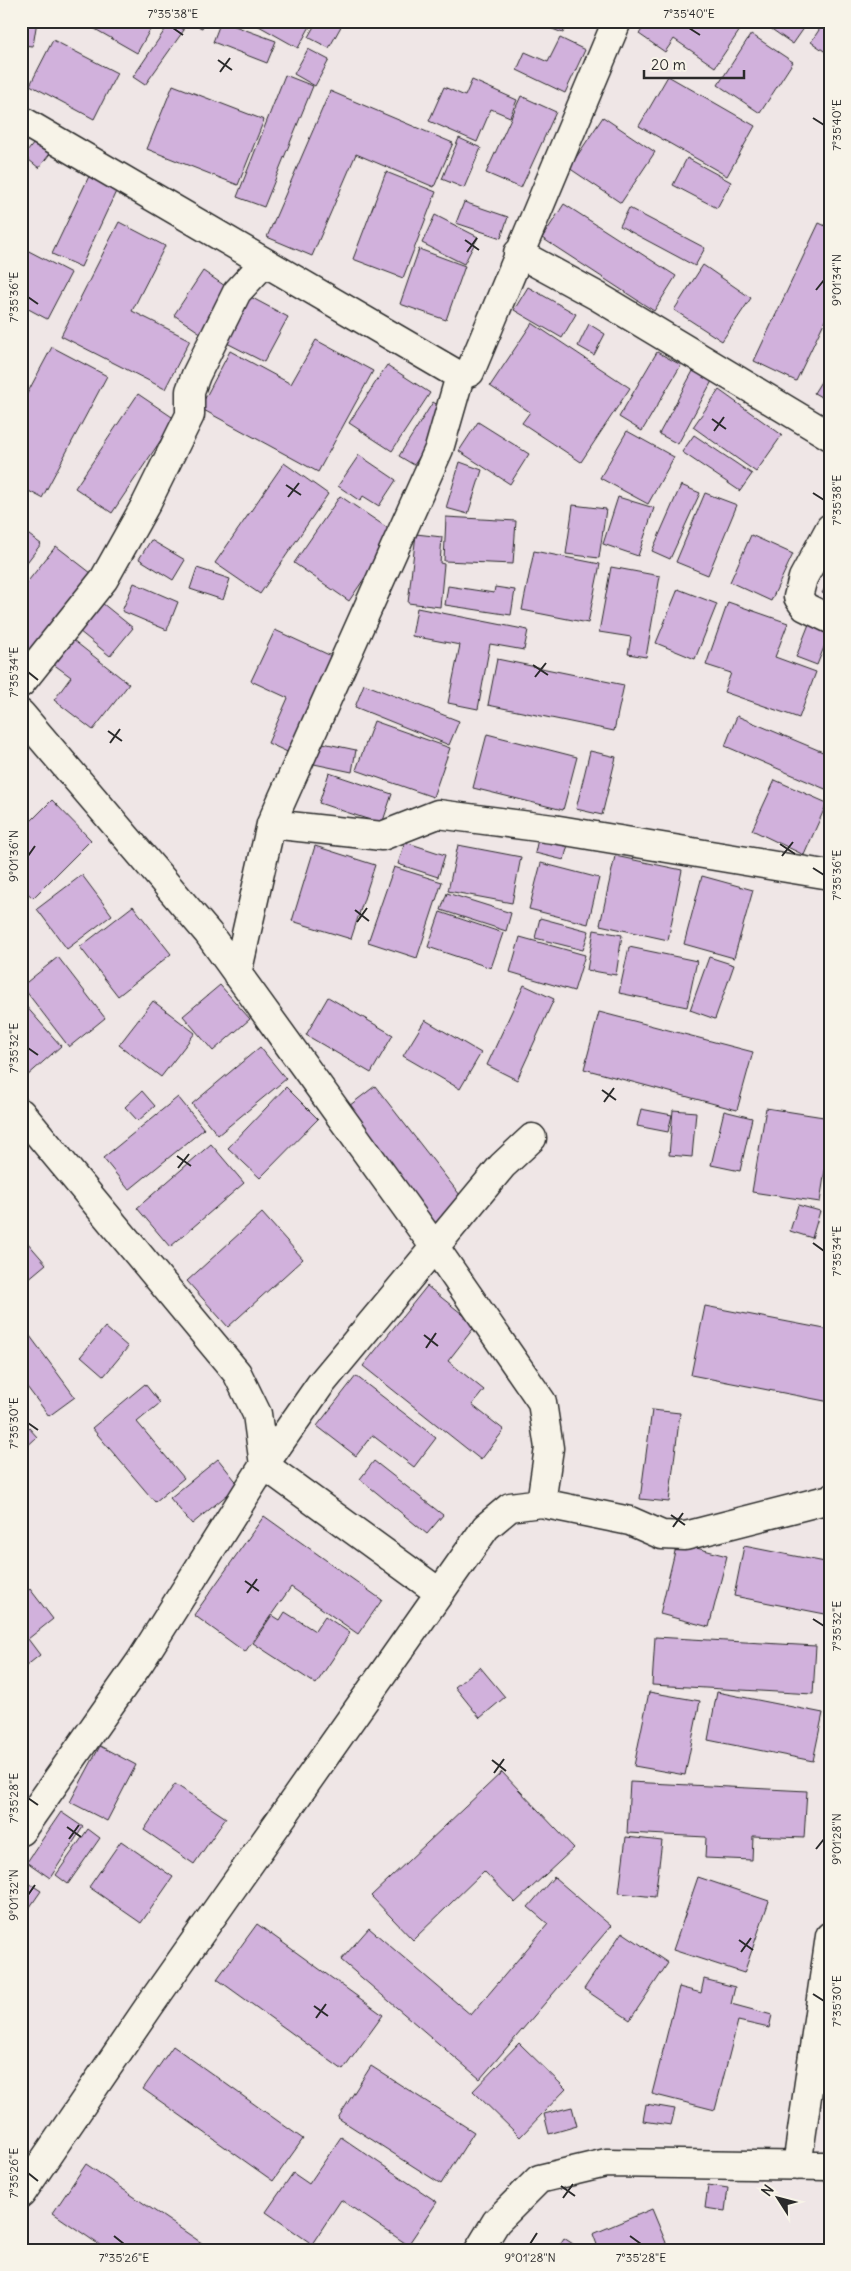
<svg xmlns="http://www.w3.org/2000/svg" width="851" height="2271" font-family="Delius,sans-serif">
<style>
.building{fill:#d1b1dc;stroke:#2b2b2b}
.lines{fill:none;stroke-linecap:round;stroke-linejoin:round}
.minor-casing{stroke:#2b2b2b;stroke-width:31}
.minor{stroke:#f7f3e8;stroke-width:28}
.ticks{fill:none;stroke:#2b2b2b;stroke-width:2}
.neatline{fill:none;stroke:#2b2b2b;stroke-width:2}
.ticks-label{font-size:12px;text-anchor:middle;fill:#2b2b2b}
</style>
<rect width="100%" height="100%" fill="#efe6e6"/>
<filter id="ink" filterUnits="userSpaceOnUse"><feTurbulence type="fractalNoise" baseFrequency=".02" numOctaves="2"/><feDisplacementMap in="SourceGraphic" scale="10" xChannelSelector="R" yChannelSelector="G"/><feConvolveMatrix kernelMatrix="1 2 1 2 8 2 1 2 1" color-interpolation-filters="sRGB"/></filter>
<g filter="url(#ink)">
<!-- building -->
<path class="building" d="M21,21H37L33,46L21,45Z
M81,21H155L137,53Z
M171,21L184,30L145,85L133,77Z
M185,21H205L202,28Z
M221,21L276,41L267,63L213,42Z
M250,21H313L298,48Z
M317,21H344L329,48L308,37Z
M531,21H568L563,33Z
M648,21H727L740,30L715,67L674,39L665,52L639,34Z
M760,21H809L793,44Z
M825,21H830V55L811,42Z
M751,34L793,62L760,113L718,85Z
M560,38L585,50L565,93L517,70L525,52L548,62Z
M53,40L117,73L94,119L30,85Z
M308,49L329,60L315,86L294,74Z
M285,75L313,86L264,207L237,197Z
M668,76L755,126L727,176L639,126Z
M472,80L517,100L510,117L491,109L477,142L429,121L444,87L465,96Z
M173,85L264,120L238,185L147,149Z
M330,91L453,143L434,187L356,154L312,256L267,237Z
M521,96L556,112L521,188L486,173Z
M603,117L655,152L621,203L569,168Z
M21,134L27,137L21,148Z
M459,138L481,148L464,188L442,179Z
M37,139L52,151L39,168L24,156Z
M687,158L731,182L717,208L673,185Z
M91,172L119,185L81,267L52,254Z
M386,172L436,192L403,278L353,259Z
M464,202L508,217L501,238L456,223Z
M564,204L676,276L654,311L542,238Z
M629,208L705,248L695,266L620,226Z
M435,215L478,237L464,264L422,243Z
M119,222L165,246L132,311L190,340L165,389L61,336Z
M819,223L830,228V310L796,381L754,361Z
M21,247L71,273L47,319L21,305Z
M419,249L465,266L446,320L400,304Z
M703,265L751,298L722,341L674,310Z
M203,271L231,290L202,334L174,315Z
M528,287L576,314L562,338L514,310Z
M245,294L288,317L264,362L221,340Z
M532,323L630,388L581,462L522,423L530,412L490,386Z
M589,324L605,334L594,355L578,346Z
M316,340L373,371L318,472L200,408L230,351L291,384Z
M52,347L107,376L42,498L21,487V405Z
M657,352L681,365L642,431L619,417Z
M387,365L430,393L392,451L349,423Z
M830,367V402L814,393Z
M693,371L712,381L678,444L659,434Z
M719,390L782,435L756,472L693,427Z
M138,394L175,419L112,513L75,488Z
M433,402L449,412L414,465L399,456Z
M478,422L529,454L510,484L459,451Z
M627,431L674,457L648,504L600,478Z
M694,435L752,474L740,491L682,452Z
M359,455L396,480L379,506L363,496L360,501L338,486Z
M460,462L482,470L468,514L446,508Z
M284,463L328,494L260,594L215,563Z
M681,485L700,493L670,559L652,551Z
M705,493L737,505L708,575L676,562Z
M340,496L395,533L349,601L294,563Z
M618,497L654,508L638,556L603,544Z
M573,505L606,509L599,558L566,554Z
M446,517L516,521L513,564L444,561Z
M21,529L41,544L21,570Z
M416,534L442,537L440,563L444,564L440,607L408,603Z
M751,535L793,554L771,601L730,582Z
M151,540L185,560L173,580L139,559Z
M56,546L91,573L21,661V590Z
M534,551L600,564L588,623L522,610Z
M611,567L660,576L646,657L628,654L631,637L599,632Z
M197,568L230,579L223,600L190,589Z
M830,579V597L822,593Z
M134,583L178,602L167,630L122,611Z
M448,586L494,593L495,587L515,590L511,615L445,605Z
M678,589L717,604L695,659L656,643Z
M728,602L788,623L775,657L816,672L799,718L724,692L731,673L706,665Z
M102,603L133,628L110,656L79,631Z
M417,608L528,630L524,650L490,644L478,709L448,703L460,645L412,636Z
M811,619L830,632L817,665L796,657Z
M275,630L340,660L296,756L268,743L288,698L251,681Z
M68,636L129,684L93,730L54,700L71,677L49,661Z
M497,659L624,685L614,731L488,705Z
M364,684L459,721L449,745L355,707Z
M737,716L830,755V791L725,746Z
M374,721L450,748L433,797L356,770Z
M487,734L577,757L563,810L473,788Z
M318,742L356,750L352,772L314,764Z
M590,751L616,757L602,815L576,809Z
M329,773L392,794L382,824L319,803Z
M775,780L827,803L804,855L752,830Z
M52,800L91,840L33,898L21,887V831Z
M539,834L569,841L564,860L535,853Z
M405,842L445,855L438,877L398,864Z
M458,845L521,857L512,903L448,891Z
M315,846L375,865L351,939L292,921Z
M615,856L682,870L668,940L600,925Z
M541,863L599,878L588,924L529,909Z
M394,867L442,882L417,958L368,942Z
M82,875L112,915L67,949L37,909Z
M702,876L753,890L734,958L684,944Z
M447,893L511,913L506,931L441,910Z
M133,906L171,954L118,996L80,947Z
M440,912L503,933L491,968L428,947Z
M540,918L589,931L583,950L535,938Z
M594,930L622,935L616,975L587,970Z
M520,937L585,955L574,991L510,972Z
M629,947L697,961L687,1007L619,993Z
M58,957L105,1018L69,1047L22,986Z
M709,957L734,965L715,1019L690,1010Z
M220,985L250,1019L213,1051L183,1016Z
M524,985L554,999L517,1080L487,1065Z
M328,997L393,1035L371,1073L306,1035Z
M153,1001L195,1033L161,1077L119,1045Z
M24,1004L61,1046L26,1077L21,1072V1006Z
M599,1012L753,1052L737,1110L584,1069Z
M425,1020L481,1053L460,1089L403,1056Z
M260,1047L286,1079L218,1135L192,1104Z
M375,1086L467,1204L437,1228L345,1109Z
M286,1087L318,1119L260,1178L228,1148Z
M142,1091L155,1106L138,1121L125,1107Z
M178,1097L204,1129L129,1190L103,1158Z
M766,1108L830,1118V1138L820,1202L752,1192Z
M641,1109L672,1115L668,1132L637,1126Z
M673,1110L696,1112L692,1157L669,1155Z
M724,1111L752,1118L740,1171L711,1165Z
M211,1144L244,1183L170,1247L137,1208Z
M798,1205L820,1211L812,1238L790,1231Z
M262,1213L303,1259L228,1327L187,1281Z
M21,1235L46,1264L21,1285Z
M427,1286L476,1325L448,1361L484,1390L472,1405L504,1430L481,1460L363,1366Z
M705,1306L830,1330V1402L691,1375Z
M105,1327L128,1347L104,1376L81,1356Z
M30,1336L75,1397L49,1416L21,1379V1343Z
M356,1376L436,1438L414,1467L372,1435L356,1456L317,1426Z
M145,1384L160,1403L137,1422L184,1478L155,1502L92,1428Z
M652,1410L680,1413L669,1502L640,1499Z
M21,1419L37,1437L21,1452Z
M218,1459L239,1485L192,1524L170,1498Z
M374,1461L443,1515L427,1534L360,1479Z
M264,1516L382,1600L358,1634L291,1587L245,1652L194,1615Z
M677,1543L727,1556L709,1627L660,1614Z
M744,1546L830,1563V1615L734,1596Z
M30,1589L53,1619L28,1639L40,1655L21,1670V1596Z
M285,1612L315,1631L325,1616L350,1633L316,1684L253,1643L272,1615L280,1620Z
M655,1637L816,1646L813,1694L652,1685Z
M480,1667L505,1697L480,1718L455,1687Z
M649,1692L700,1701L685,1775L634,1766Z
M717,1692L823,1713L813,1761L708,1740Z
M100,1746L136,1765L107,1821L70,1802Z
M502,1772L574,1848L515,1903L484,1871L413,1940L371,1896Z
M630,1782L807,1791L804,1838L753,1836L752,1860L705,1858L706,1837L627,1833Z
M175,1784L226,1818L194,1864L144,1830Z
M61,1812L83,1827L50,1878L27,1862Z
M88,1829L100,1838L68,1884L56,1875Z
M626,1837L662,1841L655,1897L619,1893Z
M121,1841L173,1877L141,1923L89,1887Z
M554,1877L611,1926L480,2079L341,1960L369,1928L471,2015L548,1924L528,1907Z
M698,1877L769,1901L744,1973L673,1950Z
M21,1878L41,1891L21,1920Z
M257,1924L383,2015L343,2070L217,1979Z
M622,1932L668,1963L630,2020L584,1989Z
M704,1979L735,1987L731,2004L772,2015L769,2028L738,2021L715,2110L652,2094L679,1987L701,1993Z
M519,2043L566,2089L520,2137L473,2091Z
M173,2046L303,2139L273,2181L143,2089Z
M371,2066L474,2132L441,2184L338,2118Z
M646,2104L675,2109L671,2125L643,2121Z
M572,2107L577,2126L549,2134L544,2114Z
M341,2137L437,2202L408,2245L341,2200L312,2244L266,2212L293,2173L309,2184Z
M86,2164L212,2250H107L53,2213Z
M708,2185L728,2188L725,2211L705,2208Z
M652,2209L669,2250H599L593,2234Z
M564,2238L582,2250H556Z"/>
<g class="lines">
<defs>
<path id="minor" d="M21,120L460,376L470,372L617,21
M518,253L597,296L830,436
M830,528L803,578L798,597L805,607L830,619
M21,683L104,579L146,504L190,415V391L196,375L237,292L264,263
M21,714L208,933L434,1246L542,1402L549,1448L541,1503
M271,824L382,836L438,814L553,829L830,875
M237,974L271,824L439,449L460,376
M21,1113L237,1373L257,1414L264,1465L440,1593
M21,1831L140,1662L264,1465L320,1385L502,1166L532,1138
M797,2166L830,1936
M21,2194L150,2005L486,1527L510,1507L541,1503L630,1521L662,1535L685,1536L830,1499
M479,2250L496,2222L539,2179L606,2163L830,2166"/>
</defs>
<!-- minor casing -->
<use href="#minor" class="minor-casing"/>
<!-- minor -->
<use href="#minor" class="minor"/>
</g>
</g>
<!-- ticks -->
<path class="ticks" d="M173,28L183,35M689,28L700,35M218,60L232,70M220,72L230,58M813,118L824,125M465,240L479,250M467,252L477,238M816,290L824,280M28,297L38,304M712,419L726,429M714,431L724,417M286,485L301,495M813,493L824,500M288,497L299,483M533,665L548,675M28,672L38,680M535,677L546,663M108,731L122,741M110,743L120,729M780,844L795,854M28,856L35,846M782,856L793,842M813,868L824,875M355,910L369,921M357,922L367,908M28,1048L38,1055M602,1090L616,1100M604,1102L614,1088M177,1156L191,1166M178,1168L189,1154M813,1243L824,1251M424,1335L438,1346M426,1348L436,1333M28,1423L38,1430M671,1515L685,1525M673,1527L683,1513M245,1581L259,1591M247,1593L257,1579M813,1619L824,1626M492,1760L506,1771M494,1773L504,1759M28,1798L38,1805M67,1827L81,1837M69,1839L79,1825M816,1849L824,1839M28,1895L35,1885M739,1940L753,1950M741,1952L751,1938M813,1994L824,2001M314,2006L328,2016M316,2018L326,2004M28,2173L38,2181M561,2186L575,2196M563,2198L573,2184M114,2236L124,2244M630,2236L641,2244M530,2244L537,2233"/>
<!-- margin -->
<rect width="851" height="2271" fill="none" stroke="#f7f3e8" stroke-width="55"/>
<!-- north arrow -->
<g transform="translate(778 2198) rotate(306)" stroke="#f7f3e8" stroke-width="4" paint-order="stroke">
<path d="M0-4L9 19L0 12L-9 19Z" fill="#2b2b2b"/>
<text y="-8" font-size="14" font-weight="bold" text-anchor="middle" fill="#2b2b2b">N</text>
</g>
<!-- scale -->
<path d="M644 70v8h100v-8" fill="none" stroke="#2b2b2b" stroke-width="2.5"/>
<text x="651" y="70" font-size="15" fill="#2b2b2b" stroke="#f7f3e8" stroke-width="4" paint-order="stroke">20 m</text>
<rect x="28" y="28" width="796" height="2216" class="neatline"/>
<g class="ticks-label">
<text x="173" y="18">7°35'38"E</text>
<text x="689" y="18">7°35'40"E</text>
<text transform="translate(837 125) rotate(-90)" y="4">7°35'40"E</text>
<text transform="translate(837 280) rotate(-90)" y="4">9°01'34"N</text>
<text transform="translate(14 297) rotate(-90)" y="4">7°35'36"E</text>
<text transform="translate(837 500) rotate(-90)" y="4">7°35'38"E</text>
<text transform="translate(14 672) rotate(-90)" y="4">7°35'34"E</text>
<text transform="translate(14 856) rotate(-90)" y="4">9°01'36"N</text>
<text transform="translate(837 875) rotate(-90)" y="4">7°35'36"E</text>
<text transform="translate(14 1048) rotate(-90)" y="4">7°35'32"E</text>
<text transform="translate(837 1251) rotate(-90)" y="4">7°35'34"E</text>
<text transform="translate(14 1423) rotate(-90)" y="4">7°35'30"E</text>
<text transform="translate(837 1626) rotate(-90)" y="4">7°35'32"E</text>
<text transform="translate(14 1798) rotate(-90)" y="4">7°35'28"E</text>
<text transform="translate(837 1839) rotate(-90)" y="4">9°01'28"N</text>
<text transform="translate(14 1895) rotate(-90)" y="4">9°01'32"N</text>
<text transform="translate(837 2001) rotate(-90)" y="4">7°35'30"E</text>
<text transform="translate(14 2173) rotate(-90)" y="4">7°35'26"E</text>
<text x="124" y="2262">7°35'26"E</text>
<text x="530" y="2262">9°01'28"N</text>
<text x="641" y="2262">7°35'28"E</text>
</g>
</svg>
